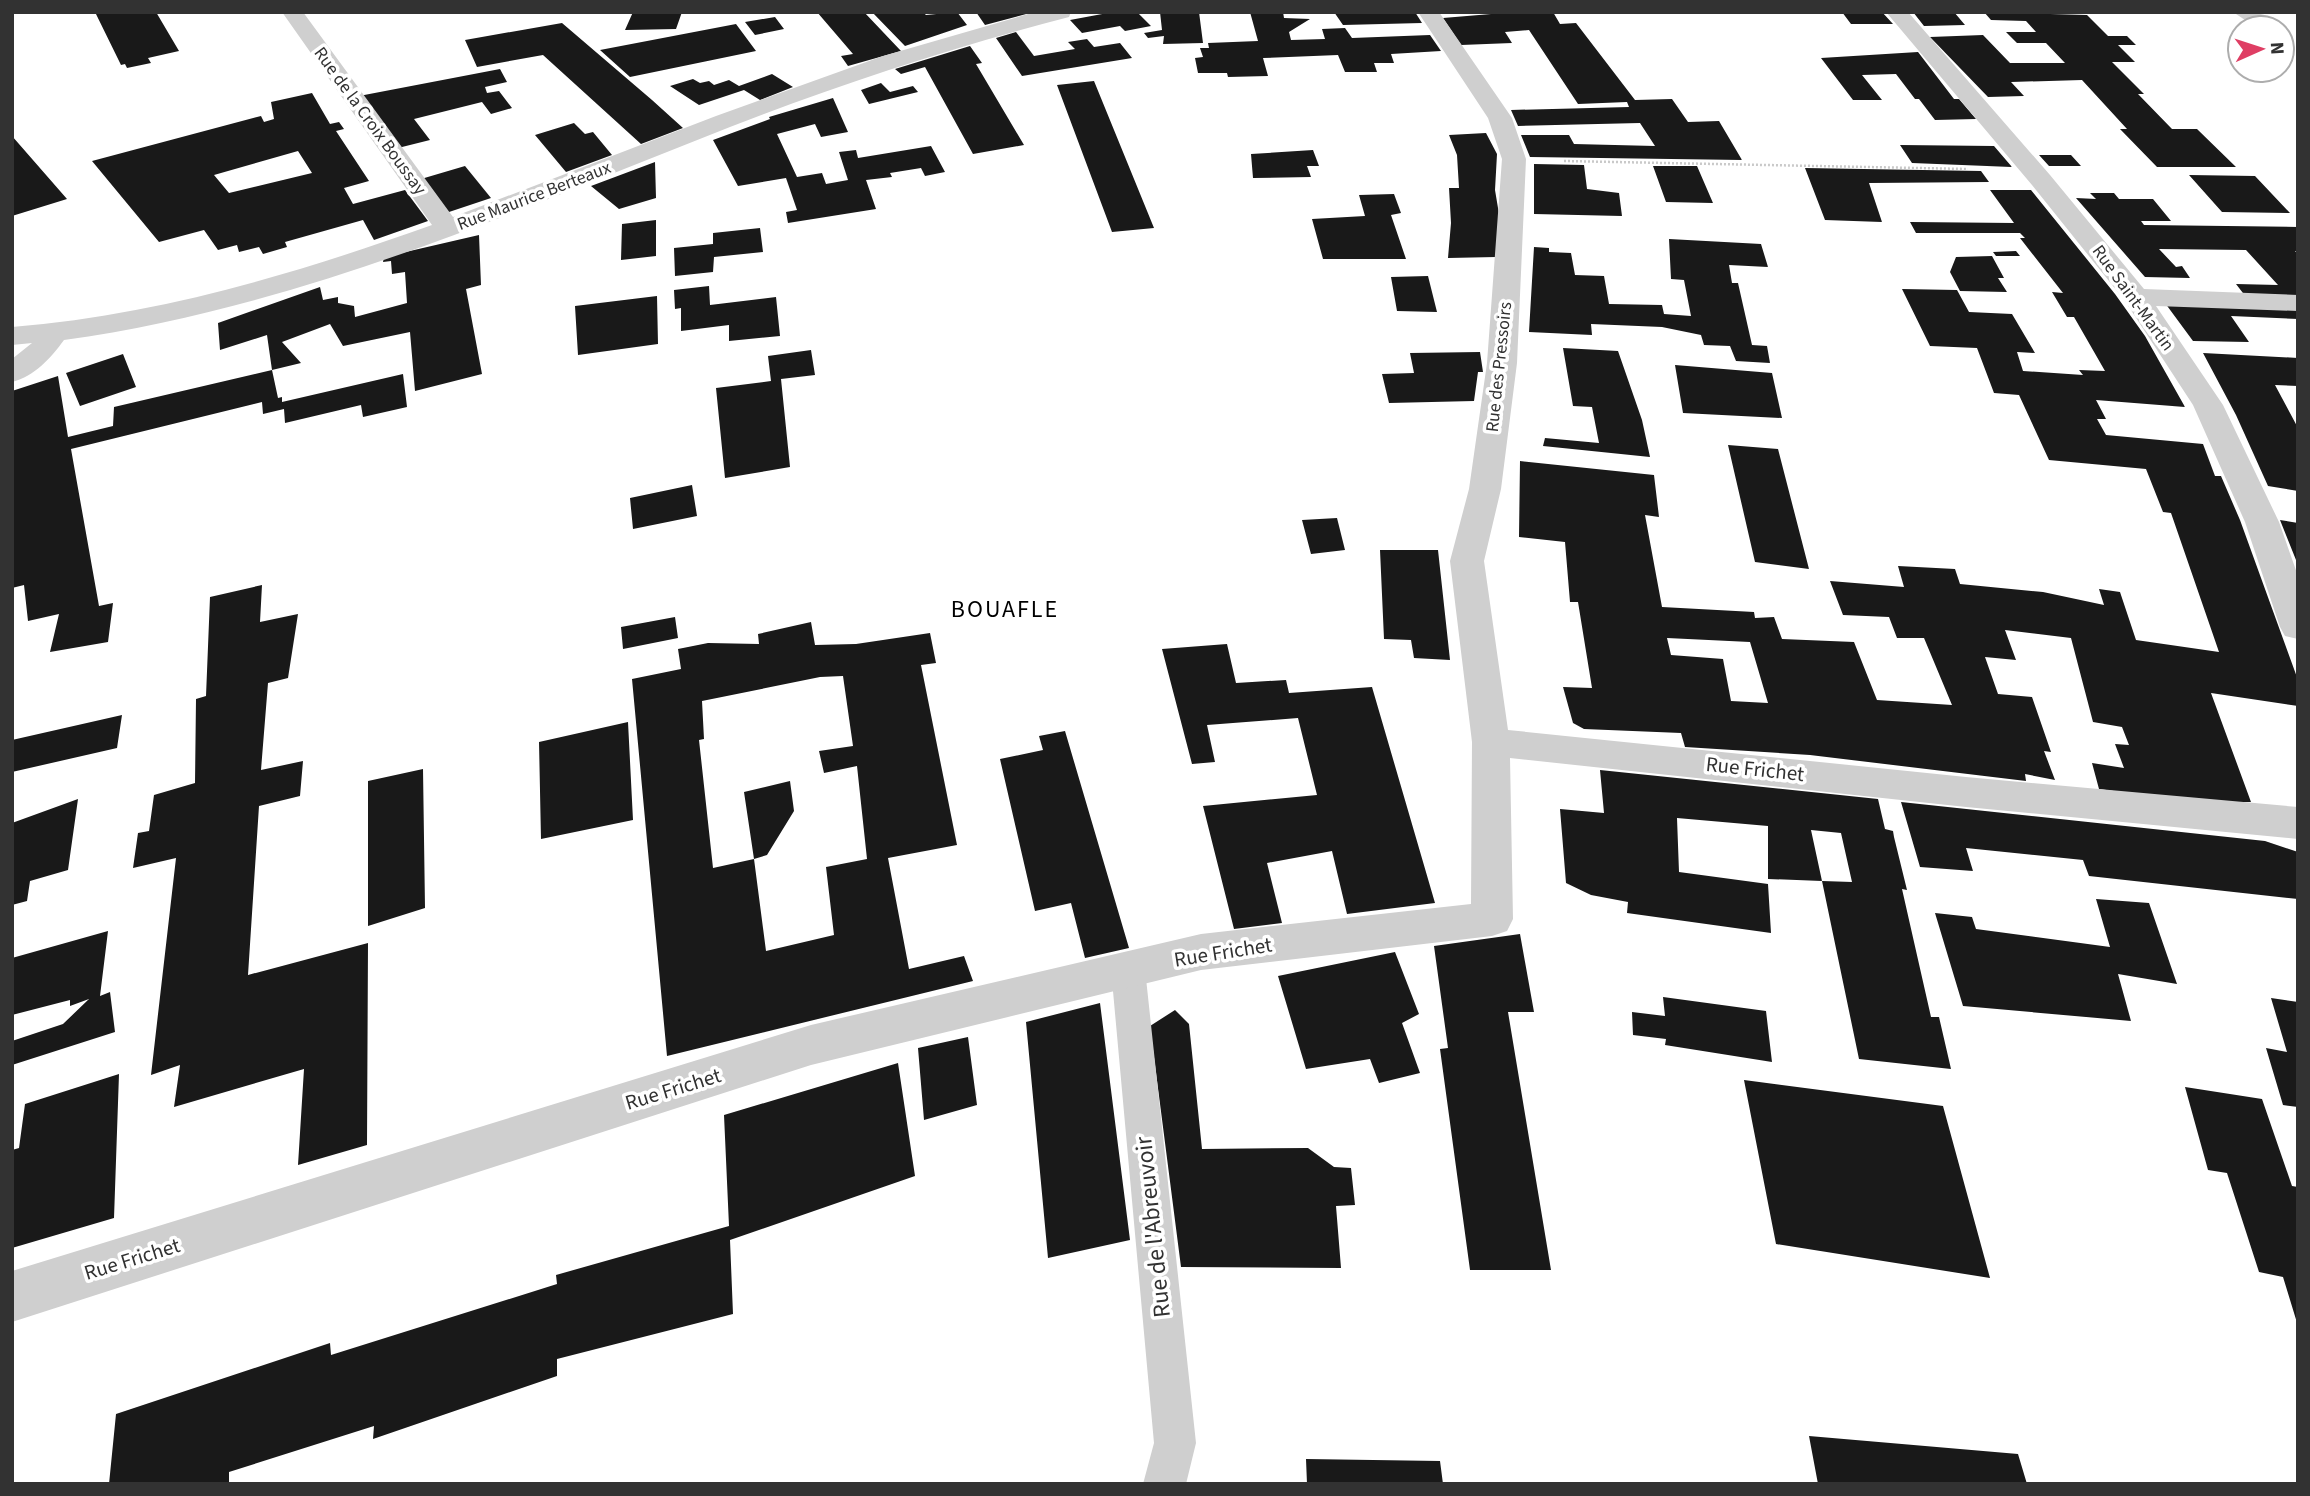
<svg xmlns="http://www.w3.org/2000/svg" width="2310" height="1496" font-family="'Source Sans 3',sans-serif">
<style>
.building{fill:#191919;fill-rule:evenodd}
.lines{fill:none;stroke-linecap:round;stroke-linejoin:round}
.path{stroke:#c9c9c9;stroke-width:2.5;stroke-dasharray:2 2;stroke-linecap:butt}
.service{fill:#cfcfcf;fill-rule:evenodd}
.minor{fill:#cfcfcf;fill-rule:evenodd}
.labels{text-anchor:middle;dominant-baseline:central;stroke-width:7;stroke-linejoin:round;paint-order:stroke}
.far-street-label{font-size:18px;fill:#323232;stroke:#fff}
.street-label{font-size:21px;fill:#323232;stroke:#fff}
.quarter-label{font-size:24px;letter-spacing:2px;fill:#000;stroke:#fff}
.near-street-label{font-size:24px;fill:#323232;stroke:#fff}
</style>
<rect width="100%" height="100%" fill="#fff"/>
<!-- building -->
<path class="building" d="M95,12H156L179,51L148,58L151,63L127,68L125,64L121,65Z
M633,12H682L676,29L625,30Z
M817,12H864L901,51L848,66L841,56L853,54Z
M872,12H923L926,15L957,12L967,25L905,46Z
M976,12H1029L1030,13L985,25Z
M1113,12H1137L1151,26L1125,31L1120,26L1082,33L1070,20Z
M1160,12H1199L1203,43L1163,44L1164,36L1148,38L1144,33L1162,30Z
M1250,12H1283L1284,18L1310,19L1289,32L1291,40L1325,39L1322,29L1345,28L1352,38L1430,35L1441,51L1391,54L1394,63H1374L1377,72H1345L1338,55L1263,58L1268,76L1228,77L1227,73H1198L1195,58L1203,57L1200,48H1209L1208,43L1258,41Z
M1334,12H1415L1422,23L1343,25Z
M1515,12H1553L1560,24L1576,23L1635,100L1672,99L1688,122L1719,121L1742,160L1530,157L1521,135H1569L1574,144L1655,146L1640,123L1518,126L1511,110L1629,107L1627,102L1578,104L1529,30L1505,32L1512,43L1461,45L1443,18Z
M1842,12H1882L1893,24H1851Z
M1913,12H1954L1965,25L1924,26Z
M1984,12L2087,15L2108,36H2127L2136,45H2118L2135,62H2112L2144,94H2138L2172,129H2197L2236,167H2157L2120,129H2127L2082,80L2011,82L2024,96L1988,97L1930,37L1983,35L2010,63H2065L2046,43H2017L2006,32H2036L2026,21L1991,20Z
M775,17L784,29L755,35L745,22Z
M562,23L652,100L683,128L641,144L543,55L477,67L465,40Z
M736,24L756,51L630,77L600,50Z
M1016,32L1034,56L1075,49L1068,42L1087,39L1094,47L1120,43L1132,58L1022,76L996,38Z
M970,46L982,63L976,64L1024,145L973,154L925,67L901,74L895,69Z
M1918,52L1954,99H1959L1976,119L1935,120L1919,99H1915L1896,74L1862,75L1882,100H1853L1821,58Z
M500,69L507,82L485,87L487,93L499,91L512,108L491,114L482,102L414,119L430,140L398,148L359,96Z
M772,74L793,87L760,100L744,90L699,105L670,86L693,79L700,83L709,81L714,85L729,80L739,86Z
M1094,81L1154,228L1112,232L1057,85Z
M881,83L890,92L913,86L918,92L869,104L861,90Z
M312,93L330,124L339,122L344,129L336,131L369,181L344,188L353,204L405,190L428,221L374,240L363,220L285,242L287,247L263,254L259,247L239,252L237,245L218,250L204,230L159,242L92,161L261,116L264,122L274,119L271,102ZM298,151L312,173L229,193L214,175Z
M833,98L848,132L821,137L815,124L777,134L797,177L822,173L826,184L848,180L839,152L856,150L858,158L931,146L945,172L925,176L921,168L890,173L892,177L866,180L876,209L788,223L786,212L797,210L786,178L738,186L713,140L770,119L769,117Z
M574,123L585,134L593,132L612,155L566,172L535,135Z
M1486,133L1497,154L1495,190L1499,214L1496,257L1448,258L1451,223L1449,188H1459L1457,155L1449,135Z
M12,136L67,199L12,216Z
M1900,145L1994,146L2012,167L1912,163Z
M1313,150L1319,166H1307L1311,177L1253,178L1251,154Z
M2039,155H2071L2081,166H2049Z
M655,162L656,198L619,209L591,186Z
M1534,164L1584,165L1587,189L1619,193L1622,216L1534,214Z
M465,166L491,198L446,213L421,179Z
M1653,166H1697L1713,203L1666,202Z
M1805,168L1981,171L1989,182L1869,183L1882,222L1825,220Z
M2189,175L2255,176L2290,213L2222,212Z
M1990,190H2031L2115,294L2145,336L2185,407L2096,400L2106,419H2097L2106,435L2203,444L2215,476H2221L2240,520L2298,680V706L2211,693L2251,802H2194L2099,789L2092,763L2124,768L2115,744L2129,745L2122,727L2093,722L2071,638L2005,630L2016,660L1985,657L1998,694L2032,697L2051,752L2044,751L2055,780L2025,774L2026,781L1810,755L1685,747L1681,733L1584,729L1573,723L1563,687L1592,688L1578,602H1570L1565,542L1519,537L1520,461L1654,475L1659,517L1645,515L1662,607L1754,612L1755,618L1774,617L1782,639L1854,642L1877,700L1952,705L1924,638H1897L1889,617L1843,615L1830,581L1904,587L1898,566L1955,569L1960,584L2043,592L2104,605L2099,589L2120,592L2136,640L2219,652L2171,513L2163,512L2146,469L2049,460L2019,395L1994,393L1977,348L1930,346L1902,289L1957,290L1969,312L2012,314L2035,353L2017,352L2023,371L2083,375L2079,370L2105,371L2074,317H2067L2052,292L2063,293L2020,238H2025L2020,233H1916L1910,222L2014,223ZM1667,638L1750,642L1768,703L1731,701L1723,659L1671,655Z
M2090,193H2114L2119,199H2153L2171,221H2141L2144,225L2298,227V251H2295L2298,254V298L2246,297L2236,284L2278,285L2246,250L2159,249L2176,267L2182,266L2190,278L2145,277L2076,198L2096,199Z
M1394,194L1401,213L1391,215L1406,259H1323L1312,219L1365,216L1359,195Z
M656,220V256L621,260L622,224Z
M760,228L763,252L714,257L713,272L675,276L674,248L713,244V233Z
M479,235L481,285L466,289L482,374L415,391L410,332L343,346L330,324L282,342L301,363L272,370L267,335L220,350L218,323L320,287L323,300L338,297V303L354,306L355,317L407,303L405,272L392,274L391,261L383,262L384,257Z
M1669,239L1761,244L1768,267L1729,265L1732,283H1738L1752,345L1767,346L1770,363L1736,361L1730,346L1704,345L1701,335L1662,327L1591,324L1592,335L1529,332L1534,247L1549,248V252L1571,253L1575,275L1604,276L1609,304L1662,305L1664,314L1691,316L1684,280L1671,279Z
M2016,251L2020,256H1996L1993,252Z
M1992,256L2004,278H1998L2007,292L1960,291L1950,272L1956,257Z
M1428,276L1437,312L1397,311L1391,277Z
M709,286L710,305L776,297L780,336L729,341V325L681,331V308L675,309L674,290Z
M657,296L658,344L578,355L575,306Z
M2165,303L2298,308V319L2231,316L2249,342L2193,341Z
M1563,348L1618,351L1642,420L1650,457L1543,446L1545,438L1599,443L1592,407L1573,406Z
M811,350L815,375L781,379L790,467L725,478L716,388L771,381L768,356Z
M1480,352L1483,372H1478L1474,401L1389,403L1382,374L1414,373L1410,353Z
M2203,353L2298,358V386L2275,385L2298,428V491L2268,486L2236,415Z
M123,354L136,387L80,406L66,373Z
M1675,365L1772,373L1782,418L1683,413Z
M272,370L278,398L282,397V402L403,374L407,407L363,417L361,405L285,423L284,409L263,414L262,402L71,449L99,606L113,603L108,642L50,652L59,614L28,621L24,585L12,588V391L58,376L68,437L113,426L114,407Z
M1728,445L1778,449L1809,569L1755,562Z
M692,485L697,516L633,529L630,498Z
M1337,518L1345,550L1311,554L1302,520Z
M2280,520L2298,523V565Z
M1380,550H1438L1450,660L1414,658L1411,640L1384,639Z
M262,585L260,622L298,614L288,678L268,683L261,770L303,761L300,796L259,806L248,975L368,943L367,1145L298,1165L304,1069L174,1107L180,1065L151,1075L176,858L133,868L138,833L149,831L154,795L195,783L196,699L206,696L210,597Z
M675,617L678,638L623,649L621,627Z
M811,622L815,645L856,644L930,633L936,663L921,665L957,845L888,858L909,969L964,956L973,981L667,1056L632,679L681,669L678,649L708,643L759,644L758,634ZM843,676L853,746L819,751L824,773L857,766L867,859L826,867L834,935L766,951L754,859L713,868L699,740L704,739L702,701L820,677Z
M1227,644L1236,683L1286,680L1289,693L1372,687L1435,903L1347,914L1332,851L1267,863L1282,923L1234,929L1203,806L1317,795L1298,718L1207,725L1215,762L1192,764L1162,649Z
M122,715L117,748L12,772V740Z
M628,722L633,820L541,839L539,742Z
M1065,731L1129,948L1085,958L1071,903L1035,911L1000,759L1043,750L1039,736Z
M423,769L425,908L368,926V781Z
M1600,770L1878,799L1885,829L1893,831L1894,837L1907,890L1902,889L1931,1017H1939L1951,1069L1859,1059L1822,881L1852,882L1841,833L1811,830L1822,881L1768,879V826L1677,818L1679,872L1768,884L1771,933L1627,913L1628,902L1591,895L1566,883L1560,809L1604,813Z
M790,781L794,811L767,855L754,859L744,792Z
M78,799L68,870L30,881L27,901L12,905V823Z
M1901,802L2265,841L2298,852V899L2089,876L2083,860L1966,848L1973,871L1920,867Z
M2096,899L2149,903L2177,984L2118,974L2131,1021L1963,1006L1935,913L1972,917L1976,929L2110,947Z
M108,931L100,996L110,992L115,1032L12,1065V1041L63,1024L89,999L70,1006V1000L12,1015V958Z
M1520,934L1534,1012H1508L1551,1270H1470L1440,1049L1448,1048L1434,946Z
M1395,952L1419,1014L1402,1023L1420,1073L1379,1083L1370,1059L1306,1069L1278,976Z
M1663,997L1766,1011L1772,1062L1665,1045L1666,1039L1633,1035L1632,1012L1665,1016Z
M2271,998L2298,1002V1107L2283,1105L2266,1048L2287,1052Z
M1100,1003L1130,1240L1048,1258L1026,1022Z
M1175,1010L1189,1024L1202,1149L1308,1148L1334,1167L1351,1168L1355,1205L1336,1206L1341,1268L1181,1267L1150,1026Z
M968,1037L977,1105L924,1120L918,1048Z
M898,1063L915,1176L730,1240L733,1314L557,1359V1376L373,1439L374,1426L229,1472V1484H109L116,1414L330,1343L331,1355L557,1284L556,1275L729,1226L724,1115Z
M119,1074L114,1218L12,1248V1150L19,1148L25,1104Z
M1744,1080L1943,1106L1990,1278L1776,1244Z
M2185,1087L2262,1099L2292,1186L2298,1187V1326L2283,1277L2259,1272L2227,1173L2208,1170Z
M1809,1436L2018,1454L2027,1484H1818Z
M1306,1459L1440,1461L1443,1484H1307Z"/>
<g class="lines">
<!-- path -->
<path class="path" d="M1564,161L1968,169"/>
<!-- service -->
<path class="service" d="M1128,955L1140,959L1145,969L1196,1443L1186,1484H1143L1154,1443L1111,969L1116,959Z"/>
<!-- minor -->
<path class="minor" d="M282,12H303L453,217L716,116L883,56L1035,12H1071L1069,17C953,47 841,84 730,127C513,212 297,308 64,340C51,358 35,376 12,382V359L32,343L12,345V327C158,315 295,274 432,225Z
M1418,12H1439L1512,118L1526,159L1517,363L1501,489L1484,561L1508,730L1966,777L2298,807V839L1966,807L1510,758L1513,919L1507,931L1492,936L1201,970L811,1065L12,1322V1271L811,1025L1201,934L1471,904L1472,742L1450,561L1469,489L1487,363L1502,159L1488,118Z
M1886,12H1908L2050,175L2144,289L2298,295V311L2156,306L2223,405L2279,522L2298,576V639L2285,636L2280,627L2245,522L2193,405L2125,301L2032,185Z
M2233,12C2251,12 2271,12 2284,28L2282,31V28H2257Z"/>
</g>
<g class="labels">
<!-- far-street labels -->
<g class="far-street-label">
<text transform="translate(370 121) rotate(54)">Rue de la Croix Boussay</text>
<text transform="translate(534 196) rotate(-21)">Rue Maurice Berteaux</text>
<text transform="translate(2133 298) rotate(54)">Rue Saint-Martin</text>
<text transform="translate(1499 367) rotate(-84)">Rue des Pressoirs</text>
</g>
<!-- street labels -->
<g class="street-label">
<text transform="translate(1755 769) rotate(6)">Rue Frichet</text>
<text transform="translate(1223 952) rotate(-9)">Rue Frichet</text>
<text transform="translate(673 1089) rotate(-17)">Rue Frichet</text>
<text transform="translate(132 1259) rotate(-17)">Rue Frichet</text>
</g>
<!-- quarter labels -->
<g class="quarter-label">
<text x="1005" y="609">BOUAFLE</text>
</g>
<!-- near-street labels -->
<g class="near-street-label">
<text transform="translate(1153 1227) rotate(-96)">Rue de l'Abreuvoir</text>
</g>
</g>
<!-- border -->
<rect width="2310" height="1496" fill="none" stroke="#323232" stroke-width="28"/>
<!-- north arrow -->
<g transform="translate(2261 49) rotate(87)"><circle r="33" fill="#ffffff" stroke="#adadad" stroke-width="2"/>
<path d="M0-5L12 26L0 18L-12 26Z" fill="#df3e64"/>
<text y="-10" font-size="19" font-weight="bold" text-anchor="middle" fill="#323232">N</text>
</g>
</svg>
